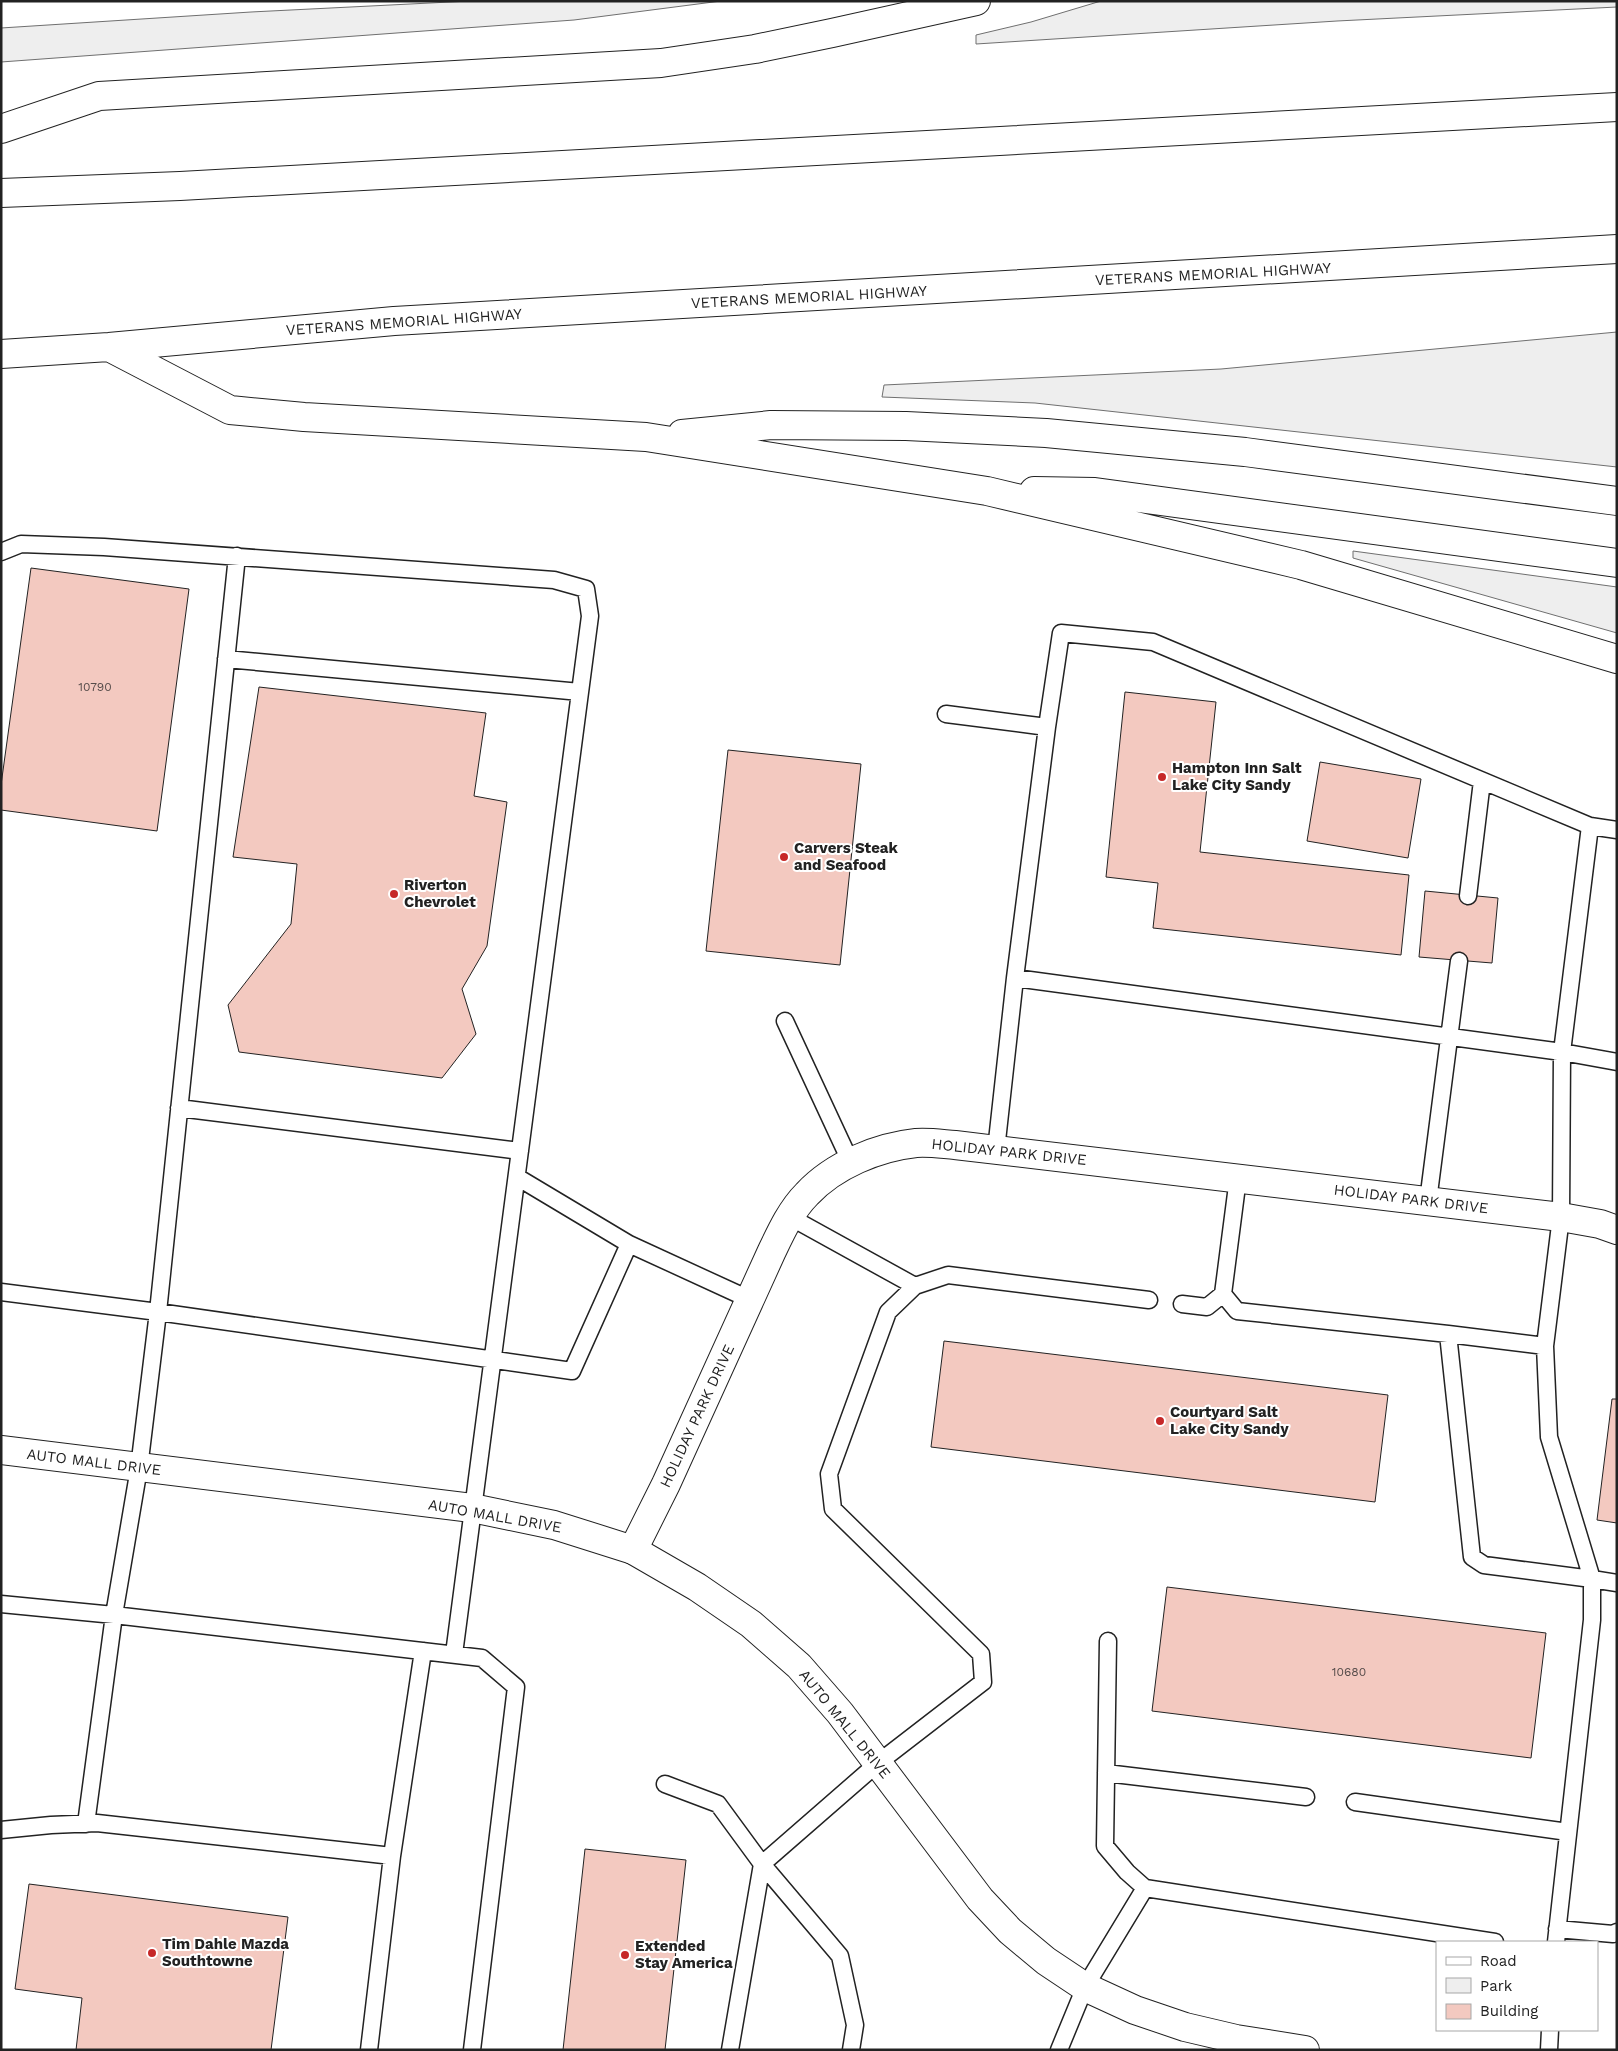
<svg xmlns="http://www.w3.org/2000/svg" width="1618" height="2051" font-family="'Work Sans',sans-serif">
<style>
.green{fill:#eee;stroke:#6f6f6f}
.building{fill:#f3c9c0;stroke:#222}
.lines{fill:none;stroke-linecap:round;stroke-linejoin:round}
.service-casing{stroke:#222;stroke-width:19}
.minor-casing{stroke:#222;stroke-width:30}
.tertiary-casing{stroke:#222;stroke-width:30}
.motorway-casing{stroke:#222;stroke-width:30}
.service{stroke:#fff;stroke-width:16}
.minor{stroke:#fff;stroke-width:28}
.tertiary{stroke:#fff;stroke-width:28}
.motorway{stroke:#fff;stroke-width:28}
.poi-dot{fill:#c62828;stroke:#fff;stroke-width:2}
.labels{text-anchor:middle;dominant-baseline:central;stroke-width:4;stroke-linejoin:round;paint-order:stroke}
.number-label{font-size:12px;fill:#564c4a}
.street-label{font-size:15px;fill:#222;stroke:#fff}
.poi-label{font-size:15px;font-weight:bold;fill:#222;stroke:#fff;text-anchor:start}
</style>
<rect width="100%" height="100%" fill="#fff"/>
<!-- green -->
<path class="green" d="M470,1H721L574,20L1,62V28L251,12Z
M1101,1H1617V7L1337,21L976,44V35L1031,22Z
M1617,332V467L1035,403L882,397L884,385L1221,369Z
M1353,551L1617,587V633L1353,558Z"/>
<!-- building -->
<path class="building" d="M31,568L189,589L157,831L1,810V785Z
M259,687L486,713L474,796L507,802L487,946L462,989L476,1034L442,1078L239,1052L228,1005L291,924L297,864L233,857Z
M1125,692L1216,702L1200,852L1409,875L1401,955L1153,928L1158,883L1106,877Z
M728,750L861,764L840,965L706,951Z
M1320,762L1421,779L1408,858L1307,841Z
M1425,891L1498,898L1492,963L1419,957Z
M944,1341L1388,1395L1375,1502L931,1447Z
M1612,1399H1617V1523L1597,1520Z
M1167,1587L1546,1633L1531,1758L1152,1711Z
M585,1849L686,1860L665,2050H563Z
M29,1884L288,1917L271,2050H76L82,1998L15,1989Z"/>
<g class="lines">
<defs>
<path id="service" d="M1,552L21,544L104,547L554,580L586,589L590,616L454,1654
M226,659L580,692
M946,714L1047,727
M1590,826L1617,830
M1468,896L1482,781
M785,1021L851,1163
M1617,1062L1562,1052L1561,1217L1545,1346L1549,1437L1592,1579L1617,1583
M179,1108L520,1151
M996,1150L1015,978L1562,1052L1590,826L1153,642L1061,633L1047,727L1015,978
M517,1177L629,1244
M1238,1178L1223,1294L1237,1311L1448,1334L1472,1557L1484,1565L1592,1579V1620L1556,1942
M1428,1201L1459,961
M790,1217L915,1286
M1,1292L158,1312L572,1371L629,1244L751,1300
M1182,1304L1207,1307L1223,1294
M1448,1334L1545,1346
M1,1604L114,1615L482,1658L516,1687L472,2050
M1108,1641L1105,1846L1127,1872L1145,1888L1495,1942
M1106,1773L1306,1797
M665,1784L718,1804L762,1864L730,2050
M1355,1802L1568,1832
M86,1824L114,1615L139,1468L158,1312L237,556
M1,1830L51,1825L97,1823L392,1856L423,1651
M1557,1929L1613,1934L1617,1932
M369,2050L392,1856
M851,2050L855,2025L840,1956L762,1864L878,1763L983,1682L981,1654L833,1509L829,1474L888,1312L915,1286L948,1275L1149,1300
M1059,2050L1085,1987L1145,1888
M1549,2050L1550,2030"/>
<path id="minor" d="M633,1550L666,1484L771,1253C781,1232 791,1210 807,1194C834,1165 878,1147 916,1143C929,1142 942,1144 955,1145L1561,1217L1600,1224L1617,1230"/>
<path id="tertiary" d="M1,1450L472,1508L554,1525L633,1550L697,1587L751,1624L799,1666L840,1713L980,1899L1010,1931L1046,1961L1085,1987L1135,2010L1185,2027L1236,2039L1305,2050"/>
<path id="motorway" d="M1,129L99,96L661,63L755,49L832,33L976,1
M1,193L180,186L1617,107
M109,347L230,410L304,417L646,437L987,491L1301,565L1617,659
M1,354L109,347L394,321L1617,249
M682,434L771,425L906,426L1046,433L1245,452L1617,501
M1034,491L1095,492L1617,563"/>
</defs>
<!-- service casing -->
<use href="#service" class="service-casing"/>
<!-- minor casing -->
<use href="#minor" class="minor-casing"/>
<!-- tertiary casing -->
<use href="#tertiary" class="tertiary-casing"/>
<!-- motorway casing -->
<use href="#motorway" class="motorway-casing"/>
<!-- service -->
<use href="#service" class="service"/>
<!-- minor -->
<use href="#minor" class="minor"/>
<!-- tertiary -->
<use href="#tertiary" class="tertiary"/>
<!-- motorway -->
<use href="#motorway" class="motorway"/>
</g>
<!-- markers -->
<g class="poi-dot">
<circle cx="1162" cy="777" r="5"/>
<circle cx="784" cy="857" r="5"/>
<circle cx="394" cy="894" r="5"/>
<circle cx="1160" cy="1421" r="5"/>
<circle cx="152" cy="1953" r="5"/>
<circle cx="625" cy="1955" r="5"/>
</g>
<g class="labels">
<!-- number labels -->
<g class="number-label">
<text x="95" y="687">10790</text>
<text x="1349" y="1672">10680</text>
</g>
<!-- street labels -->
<g class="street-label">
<text transform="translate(1213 274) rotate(-3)">VETERANS MEMORIAL HIGHWAY</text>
<text transform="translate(809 297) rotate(-3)">VETERANS MEMORIAL HIGHWAY</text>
<text transform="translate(404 322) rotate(-4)">VETERANS MEMORIAL HIGHWAY</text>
<text transform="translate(1009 1152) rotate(6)">HOLIDAY PARK DRIVE</text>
<text transform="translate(1411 1199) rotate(7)">HOLIDAY PARK DRIVE</text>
<text transform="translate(697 1416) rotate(-65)">HOLIDAY PARK DRIVE</text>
<text transform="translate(94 1462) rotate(7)">AUTO MALL DRIVE</text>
<text transform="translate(495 1516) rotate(10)">AUTO MALL DRIVE</text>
<text transform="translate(845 1724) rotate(51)">AUTO MALL DRIVE</text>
</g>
<!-- poi labels -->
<g class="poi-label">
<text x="1172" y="768">Hampton Inn Salt<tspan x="1172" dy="17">Lake City Sandy</tspan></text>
<text x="794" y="848">Carvers Steak<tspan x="794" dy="17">and Seafood</tspan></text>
<text x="404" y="885">Riverton<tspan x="404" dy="17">Chevrolet</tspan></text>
<text x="1170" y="1412">Courtyard Salt<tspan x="1170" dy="17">Lake City Sandy</tspan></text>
<text x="162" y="1944">Tim Dahle Mazda<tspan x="162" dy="17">Southtowne</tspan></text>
<text x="635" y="1946">Extended<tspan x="635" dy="17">Stay America</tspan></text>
</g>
</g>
<!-- border -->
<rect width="1618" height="2051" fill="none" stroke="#222222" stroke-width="5"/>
<!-- legend -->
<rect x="1436" y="1941" width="162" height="90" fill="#ffffff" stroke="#a7a7a7"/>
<rect x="1446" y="1957" width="25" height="8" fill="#ffffff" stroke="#a7a7a7"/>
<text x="1480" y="1966" font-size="15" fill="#222222">Road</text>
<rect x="1446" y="1978" width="25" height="15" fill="#eeeeee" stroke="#a7a7a7"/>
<text x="1480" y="1991" font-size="15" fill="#222222">Park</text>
<rect x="1446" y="2004" width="25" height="15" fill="#f3c9c0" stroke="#a7a7a7"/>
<text x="1480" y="2016" font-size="15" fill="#222222">Building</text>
</svg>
